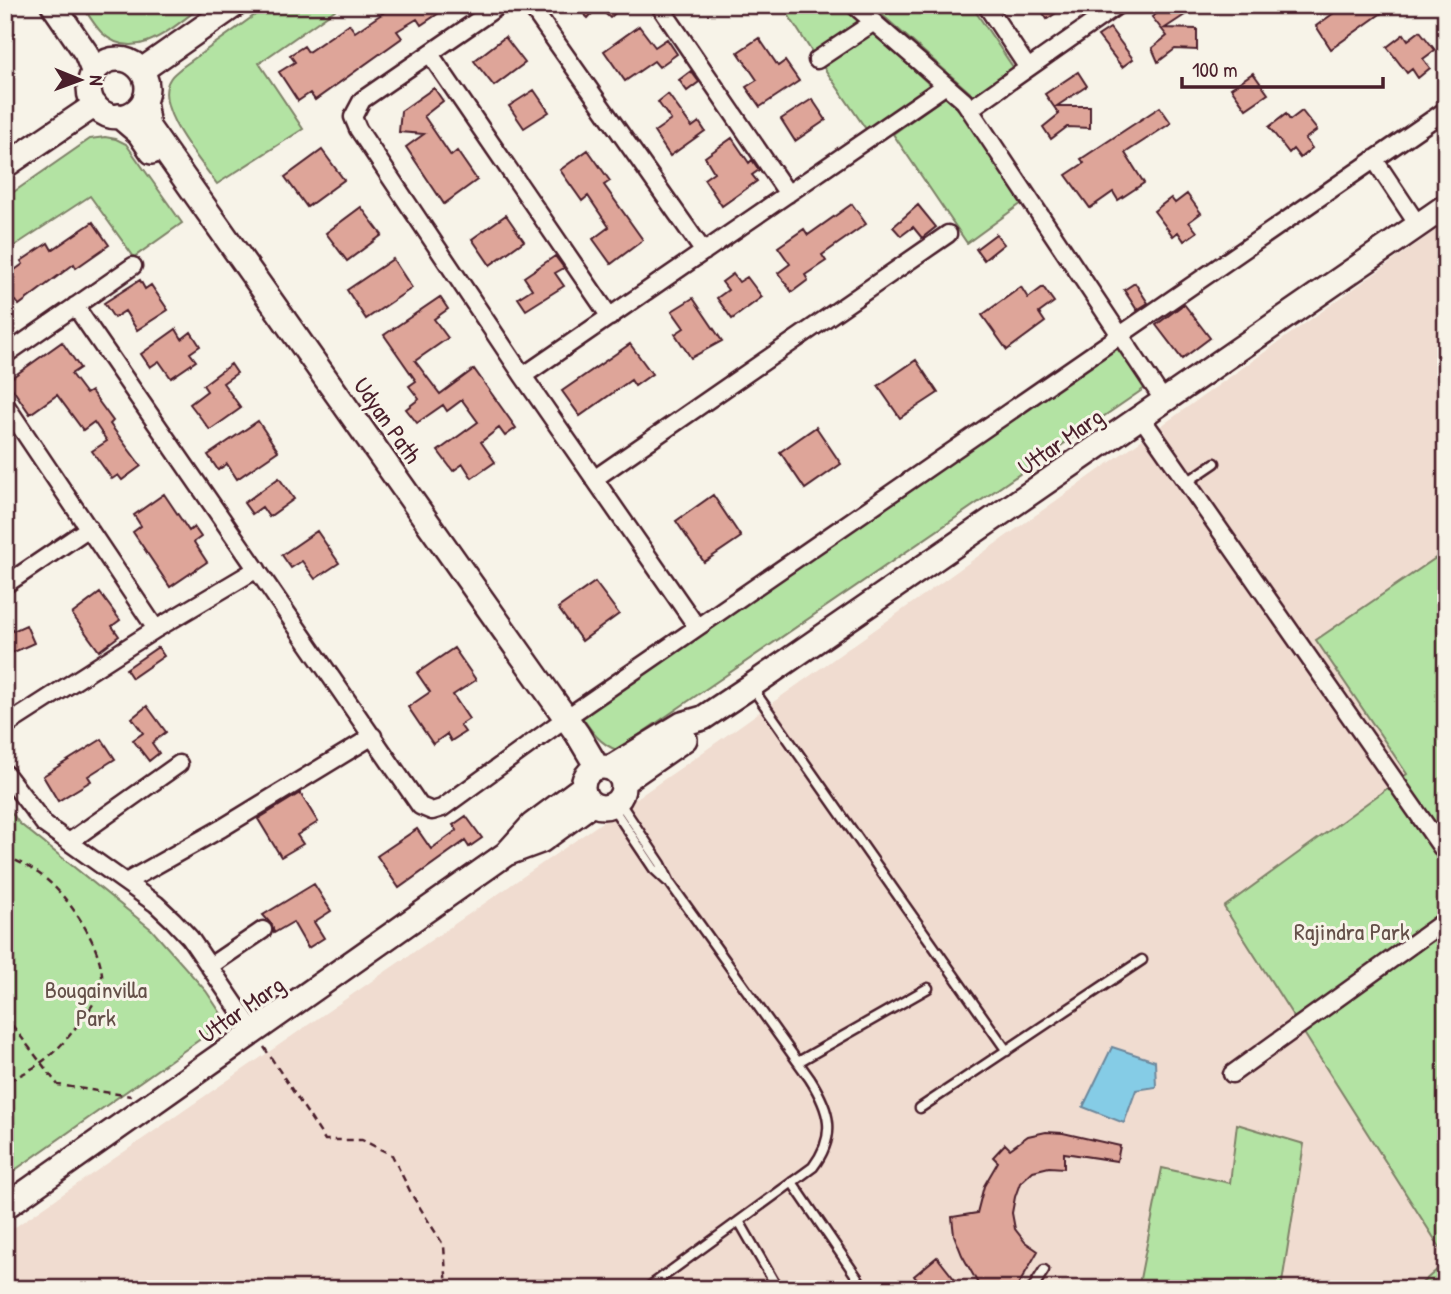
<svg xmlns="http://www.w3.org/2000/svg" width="1451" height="1294" font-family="'Patrick Hand',sans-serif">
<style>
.built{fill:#f0dcd0}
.green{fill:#b3e3a3;stroke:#7e8167;stroke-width:2}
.water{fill:#85cce6;stroke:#6d879b;stroke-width:2}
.building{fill:#dea599;stroke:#4a1f2b;stroke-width:2}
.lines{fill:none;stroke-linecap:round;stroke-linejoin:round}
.lane-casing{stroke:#4a1f2b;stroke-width:13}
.street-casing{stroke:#4a1f2b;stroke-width:21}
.secondary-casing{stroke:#4a1f2b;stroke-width:28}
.path{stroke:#4a1f2b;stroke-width:2.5;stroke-dasharray:7 5;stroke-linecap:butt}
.lane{stroke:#f7f3e8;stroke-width:8}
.street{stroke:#f7f3e8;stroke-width:16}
.secondary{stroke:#f7f3e8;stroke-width:23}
.labels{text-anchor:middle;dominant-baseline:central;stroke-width:6;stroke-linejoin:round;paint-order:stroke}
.street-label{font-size:24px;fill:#4a1f2b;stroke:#f7f3e8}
.park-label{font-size:24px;fill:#645049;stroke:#f7f3e8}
</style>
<rect width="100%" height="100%" fill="#f7f3e8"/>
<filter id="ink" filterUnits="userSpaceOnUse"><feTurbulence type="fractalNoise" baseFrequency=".0143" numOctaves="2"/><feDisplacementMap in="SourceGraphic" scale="14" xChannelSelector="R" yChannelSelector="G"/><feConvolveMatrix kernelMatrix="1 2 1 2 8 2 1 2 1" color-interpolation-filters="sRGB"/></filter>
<g filter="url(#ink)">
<!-- built -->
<path class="built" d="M1446,223V1289H5V1234L682,767Z"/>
<!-- green -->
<path class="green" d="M82,5H203C174,26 136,65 102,33C94,25 88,14 82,5Z
M269,5H342L259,63L303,129L217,184C201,161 152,107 170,79C172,75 178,71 181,68Z
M782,5H844L864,22L814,55Z
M871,5H971L1015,70L975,97Z
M872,31L931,86L866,129L822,65Z
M945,97L961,112L1022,203L967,243L893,134Z
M105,137L116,139L126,144L182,223L134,257L90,196L5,252V198L90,139Z
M1114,344L1145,388L617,750C599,744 590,729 580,714Z
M1446,551V1257L1224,907L1407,774L1316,640Z
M5,803L19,823L151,929L206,991L226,1021L5,1177Z
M1237,1124L1304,1144L1281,1289H1138L1162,1168L1230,1183Z
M1446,1262V1289H1415Z"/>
<!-- water -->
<path class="water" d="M1112,1047L1155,1061L1156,1087L1136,1090L1124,1123L1083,1107Z"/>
<!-- building -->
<path class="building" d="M395,5H451L421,25L417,19L397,31L402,38L315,100L310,93L298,101L279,72L295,62L290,55L304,46L308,52L349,24L355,32Z
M574,5H624L610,18L598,7L588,18Z
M1038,5H1068L1047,19Z
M1169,5H1200L1165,28L1197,29V50L1175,49L1158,62L1152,48L1167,36L1152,17Z
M1345,5H1378L1383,12L1331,49L1316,26Z
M639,26L655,47L667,39L677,54L659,67L654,61L625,81L604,51Z
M1110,28L1133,59L1122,67L1098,36Z
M1420,31L1435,50L1423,59L1430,68L1418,78L1412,69L1407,73L1387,47L1404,34L1408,40Z
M505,37L525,63L494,86L474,61Z
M759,38L778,66L785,61L799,81L760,107L746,87L757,80L738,52Z
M691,71L699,82L687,91L679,80Z
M1078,72L1087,86L1057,106H1090V128L1067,127L1051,139L1043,127L1059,114L1045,94Z
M1253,73L1268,94L1246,109L1231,88Z
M434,88L443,101L424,116L451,156L457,151L477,180L444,204L406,147L424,134L399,132L401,111Z
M534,90L549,112L524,128L509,106Z
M668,94L692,127L699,122L705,131L670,156L654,132L671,120L658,102Z
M812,99L826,120L795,141L781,119Z
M1160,107L1171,123L1125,153L1144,183L1118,200L1113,192L1090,208L1066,175L1084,163L1081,159Z
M1302,111L1317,130L1305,139L1312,148L1300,158L1293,149L1289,153L1269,127L1286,114L1290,120Z
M732,138L749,163L752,160L759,170L752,175L757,181L722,206L704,179L714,172L705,157Z
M322,150L344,180L307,207L285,177Z
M588,150L610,181L604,185L643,240L611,264L593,239L609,227L588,196L582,201L560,170Z
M1187,194L1201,213L1189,222L1197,232L1184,241L1178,232L1173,236L1154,211L1171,198L1175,203Z
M852,204L866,224L822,255L826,261L805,275L808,280L792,292L778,273L790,264L778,247L804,229L808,235Z
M918,205L936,227L922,238L913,227L901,236L893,227Z
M361,207L382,235L347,261L326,233Z
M506,215L524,241L490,265L472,239Z
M93,222L109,245L76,268L74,264L19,305L16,301L5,309V277L23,264L21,261L48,243L52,250Z
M996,234L1004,244L984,260L976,249Z
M555,256L564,268L555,273L564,286L526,310L518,298L532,289L524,277Z
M393,259L412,288L366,319L347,290Z
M733,274L739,282L747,277L762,297L732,319L717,298L728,290L722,282Z
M140,280L145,289L151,285L168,310L137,330L125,311L114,318L104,303Z
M1135,283L1148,303L1137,310L1124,290Z
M1021,287L1028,298L1043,287L1054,302L1039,313L1045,322L1007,350L982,315Z
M440,297L448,309L434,319L448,338L415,361L440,394L474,369L516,428L505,436L499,428L481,442L495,462L472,478L463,464L453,471L438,451L478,422L462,400L447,411L443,405L417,423L406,409L419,399L409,386L416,381L384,335Z
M693,298L722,341L691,358L675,334L684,328L672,311Z
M1184,304L1210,338L1182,359L1156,325Z
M176,329L182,339L191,332L200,346L190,353L196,361L171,378L159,361L150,367L141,354Z
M62,342L80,368L71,374L86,394L91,391L113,421L110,424L141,466L122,480L118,475L112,479L92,451L107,441L94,422L83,430L57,395L30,414L7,381Z
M630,344L652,374L635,386L631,380L580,416L562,391Z
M916,360L938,393L900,418L878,386Z
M231,364L237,373L223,383L241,408L210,430L190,404L207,391L203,385Z
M258,421L278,451L237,479L227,464L218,470L208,455Z
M816,427L841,464L805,489L780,452Z
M279,478L294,499L269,517L262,507L252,514L244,503Z
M164,494L189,531L194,527L201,537L194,542L207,562L170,587L133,532L141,526L134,515Z
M713,495L741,537L704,562L676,521Z
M317,531L339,563L315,579L302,561L291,568L282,555Z
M595,582L619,614L582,641L558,608Z
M100,593L120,620L112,626L119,636L99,651L72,614Z
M5,614L13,631L26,625L34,643L5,656Z
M158,647L164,656L132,678L126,669Z
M454,648L476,680L453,695L469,719L460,725L465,732L451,741L447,734L433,744L408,707L430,692L417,673Z
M147,706L166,732L152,743L159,753L149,761L133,740L143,733L132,718Z
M102,739L115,759L88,776L91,781L58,801L43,776Z
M300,793L318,822L297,835L303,844L281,857L258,819Z
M466,816L482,838L469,847L465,841L399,888L377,856L417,829L431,849L457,830L453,825Z
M314,884L331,911L314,922L324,938L308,948L293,922L274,933L272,925L263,915Z
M1046,1132L1063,1133L1120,1146L1117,1161L1064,1153V1168L1049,1167L1033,1171L1020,1183L1015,1197L1012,1213L1015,1229L1025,1242L1038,1251L1016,1289H981L962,1255L954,1235L952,1217L977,1213L984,1186L998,1162L993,1157L1005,1144L1010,1149L1028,1136Z
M937,1257L962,1289H924L914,1276Z"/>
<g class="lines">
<defs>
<path id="lane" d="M1187,482L1215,463
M753,689L1007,1051
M618,800L661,864L670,883L810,1079C830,1111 837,1135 813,1167L646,1289
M611,805L654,869L667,881
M798,1062L928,988
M920,1108L1142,960
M792,1182L865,1289
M739,1221L778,1289
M1032,1289L1044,1270"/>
<path id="street" d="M500,5L362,100L353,117L358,129L523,376L697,627
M530,5L704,252
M659,5L788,194
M854,5L964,101L1164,401
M986,5L1028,68
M430,54L610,317
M817,60L874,22
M970,109L1118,5
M1374,159L1418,225
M75,306L420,806L432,811L442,808L566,718L1446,110
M5,355L133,266
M523,376L946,85
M5,404L156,629
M1141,417L1446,854
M594,479L948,234
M5,585L89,528
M5,726L156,629L257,569
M5,773L45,825L156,904L173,920L190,938L254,1032
M69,842L179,764
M126,882L222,828L373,736
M210,966L263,930
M1232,1074L1446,920"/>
<path id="secondary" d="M53,5L86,53L94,73
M89 88a29 29 0 1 1 58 0a29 29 0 1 1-58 0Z
M142,70L235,5
M144,101L148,127L578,735L597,767
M119,116L139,133L152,152
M5,166L95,105
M583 787a20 20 0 1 1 40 0a20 20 0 1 1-40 0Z
M610,768L682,724L703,718L751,686L1446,206
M623,782L685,739
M506,854L532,825L583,787
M5,1207L506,854L541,841L592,804"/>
</defs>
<!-- lane casing -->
<use href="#lane" class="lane-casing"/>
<!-- street casing -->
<use href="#street" class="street-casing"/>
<!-- secondary casing -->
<use href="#secondary" class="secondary-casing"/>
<!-- path -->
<path class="path" d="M5,855C16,861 28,866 38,873C65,891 100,942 102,975C103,995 87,1013 76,1027C57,1053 35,1070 5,1082
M5,1016L58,1085L131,1096
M264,1047L325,1140H362L392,1155L412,1195L444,1246L447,1289"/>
<!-- lane -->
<use href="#lane" class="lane"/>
<!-- street -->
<use href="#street" class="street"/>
<!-- secondary -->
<use href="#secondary" class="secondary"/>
</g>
</g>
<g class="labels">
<!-- street labels -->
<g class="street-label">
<text transform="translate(388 420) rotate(55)">Udyan Path</text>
<text transform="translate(1060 441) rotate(-35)">Uttar Marg</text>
<text transform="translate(241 1009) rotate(-35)">Uttar Marg</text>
</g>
<!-- park labels -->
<g class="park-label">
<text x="1352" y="931">Rajindra Park</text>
<text x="96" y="989">Bougainvilla<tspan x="96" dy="28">Park</tspan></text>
</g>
</g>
<!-- margin -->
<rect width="1451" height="1294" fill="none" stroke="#f7f3e8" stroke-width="28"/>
<rect x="14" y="14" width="1423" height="1266" fill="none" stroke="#4a1f2b" stroke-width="2.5" filter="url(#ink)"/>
<!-- north arrow -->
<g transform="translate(80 80) rotate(91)" stroke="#f7f3e8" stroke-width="5" paint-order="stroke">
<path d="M0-5L12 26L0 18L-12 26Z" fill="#4a1f2b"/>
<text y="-10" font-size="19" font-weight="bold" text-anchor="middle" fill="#4a1f2b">N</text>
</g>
<!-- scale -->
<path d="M1182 77v10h201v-10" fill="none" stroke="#4a1f2b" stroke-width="3.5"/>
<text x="1192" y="77" font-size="21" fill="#4a1f2b" stroke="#f7f3e8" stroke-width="5" paint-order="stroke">100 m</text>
</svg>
